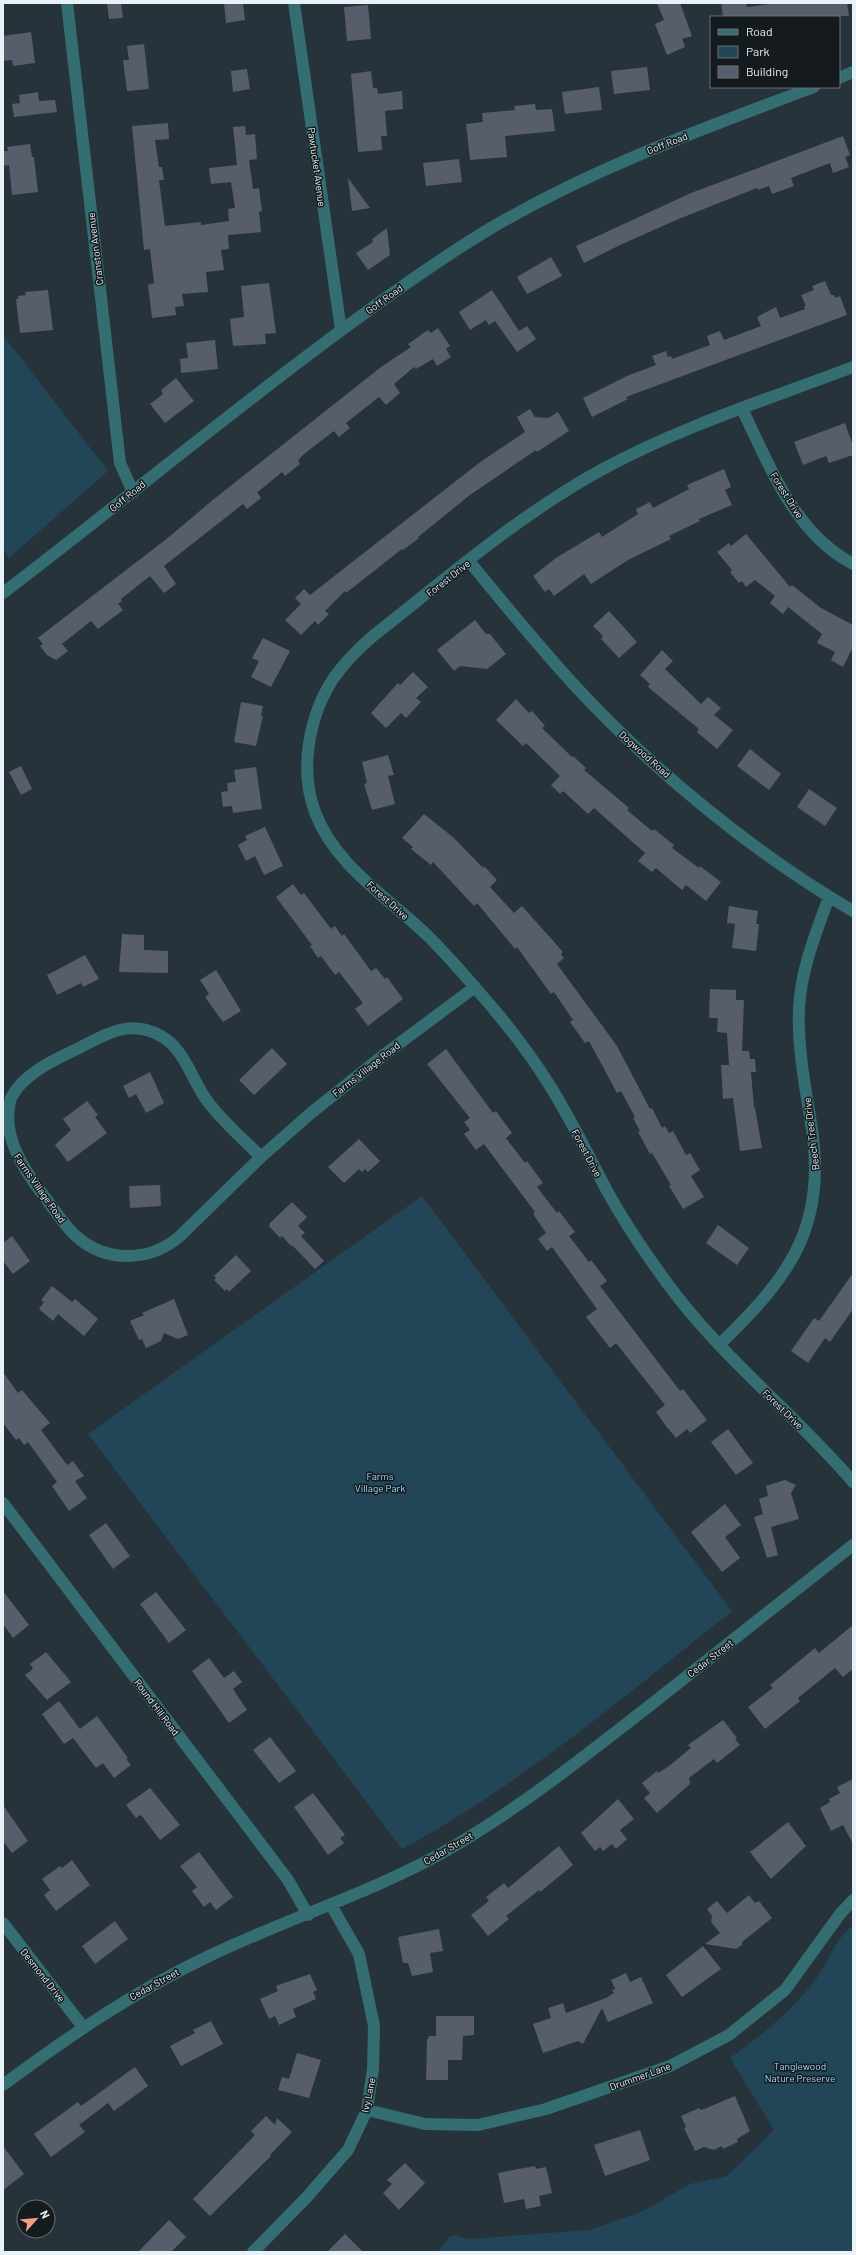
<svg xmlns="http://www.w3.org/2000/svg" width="856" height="2255" font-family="Barlow,sans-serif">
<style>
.green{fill:#234558}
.building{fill:#585d6b}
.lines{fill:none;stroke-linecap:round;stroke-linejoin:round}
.minor{stroke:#346e72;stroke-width:12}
.labels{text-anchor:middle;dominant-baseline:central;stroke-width:3;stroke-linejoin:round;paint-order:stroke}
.street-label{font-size:10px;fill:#e8f1f6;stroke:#141a1e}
.park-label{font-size:10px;fill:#a8d8f4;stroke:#141a1e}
</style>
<rect width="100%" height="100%" fill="#26333b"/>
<!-- green -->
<path class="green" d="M3,335L108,471L9,558L3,547Z
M422,1196L732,1611C626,1695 522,1784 402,1849L88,1434Z
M853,1926V2252H438L450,2236L455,2235L468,2239L589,2230L641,2212L690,2184L727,2176L774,2130L730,2058C762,2036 792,2010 816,1979C827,1964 838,1934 853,1926Z"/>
<!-- building -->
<path class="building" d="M107,3H121L123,18L109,19Z
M224,3H243L245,20L226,23Z
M657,3H680L692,36L682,39L685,47L667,55L655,24L664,20Z
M721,3H746L747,7L776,3H847L849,16L723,17Z
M368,5L371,39L347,41L344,7Z
M31,32L35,63L13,66L12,60L3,61V36Z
M144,44L149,89L127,91L123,60H129L127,46Z
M647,67L650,90L614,94L611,71Z
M247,69L250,89L233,92L231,71Z
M371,71L373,88H377L378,94L402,91L403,109L385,111L387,136H381L382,150L358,152L351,74Z
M599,87L602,110L565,114L562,92Z
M38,92L39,101L55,100L57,112L14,117L12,104L20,103L19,95Z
M535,104L536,110L552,109L555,131L505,136L507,157L470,160L466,124L483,122L482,113L515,110L514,106Z
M168,123L169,139L155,140L159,167H162L164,180H159L165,226L201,222V225L229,221L228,209L235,208L231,182L211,184L209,168L237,165L233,127L245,126L246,135L255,134L257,159L249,160L253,189L259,188L262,211L259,212L261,232L228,235L229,249L221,250L224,270L206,272L208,292L182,294L184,306L175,307L176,315L152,318L148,285L154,283L150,249L144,250L132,126Z
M843,136L850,155L845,157L849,167L833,173L830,163L791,178L794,186L772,194L769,186L758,190L757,188L681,218L620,245L584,263L576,246L691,193Z
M30,144L32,157H34L38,192L12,195L9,165L3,166V151H8L7,147Z
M459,159L462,182L426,186L423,163Z
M348,178L370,208L352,211Z
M387,228L390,255L368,270L356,253L373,242L372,239Z
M551,257L562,276L527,294L517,277Z
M825,281L831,295H834L835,298L840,296L847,315L626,397L628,399L592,417L583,398L627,376L656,365L652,356L666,351L668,357L671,356L672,359L710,345L707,336L720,331L724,340L748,331L761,326L757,317L776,307L780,318L805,309L804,306H806L801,295L814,290L812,286Z
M269,283L276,333L265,334L266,344L233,346L230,319L244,317L241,286Z
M48,290L53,330L20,333L16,299H18V296L26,295L25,292Z
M492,290L519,331L527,326L536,339L517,352L495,321L489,325L486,320L470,330L459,312Z
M438,328L450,346L446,349L451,357L437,366L433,359L416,369L414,367L394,384L400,393L386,405L379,397L346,423L350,428L339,437L334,431L304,454L298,460L300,464L285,476L282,472L259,491L257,492L261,498L247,509L243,504L164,566L176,584L164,593L150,576L121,599L122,601L118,604L123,610L98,629L91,621L62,644L68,651L56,660L47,655L40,646L43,644L38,638L39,637L169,537L214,499L381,367L411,347L408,344L428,330L431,333Z
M215,340L218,369L181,373L180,359L188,358L186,343Z
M176,378L194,401L165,423L150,404L163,394L161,390Z
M530,409L535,417L548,418L558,412L569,431L537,452L536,450L470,495L418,537L419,538L403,550L402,549L346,593L345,591L325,611L329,614L318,625L315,621L301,635L285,620L301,604L295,598L304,589L310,595L479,463L525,432L517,417Z
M845,423L853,446V455L829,463L826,456L803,465L794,442Z
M724,469L731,487L725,490L732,505L699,519L700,521L669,536L671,539L628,560L591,584L584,574L554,596L549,589L545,592L533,576L556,558L599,532L602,537L638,514L636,509L650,502L653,508L689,489L687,485Z
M746,534L790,587L792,585L821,608L853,625V647L843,667L831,660L835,652L817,643L822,634L788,607L783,614L770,603L775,596L755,580L746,587L742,581L739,583L730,572L732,570L717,552L729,543L731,546Z
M609,611L637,642L619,658L601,639L603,636L593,626Z
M475,620L486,634H490L506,654L487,669L460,666L454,671L437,650Z
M263,638L290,651L271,687L251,677L259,661L252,658Z
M662,650L673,661L665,669L701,704L708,697L721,708L714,715L733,730L717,749L697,732L699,729L648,687L650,684L640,675Z
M413,672L428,687L416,698L421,702L406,718L401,713L386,728L371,713L398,683L400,685Z
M516,699L529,713L532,711L545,726L542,728L572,757L573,756L586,768L584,770L629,808L627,810L652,831L654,829L674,845L672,848L699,868L700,866L721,882L706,901L686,885L682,890L656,868L652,872L638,861L645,853L594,808L588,814L563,791L560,794L551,785L560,776L526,743L523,746L496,720Z
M241,702L263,706L261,716H263L256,746L234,742Z
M750,749L781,774L769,790L737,766Z
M388,755L394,775L388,776L395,804L372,810L364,784L367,783L362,762Z
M21,766L32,789L21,795L9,772Z
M256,767L262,809L233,813L232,806L223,807L221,792L228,791L227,783L236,782L234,770Z
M809,789L837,808L825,826L797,807Z
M424,814L454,838L483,868L484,866L497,880L490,887L514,913L522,906L563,952L561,954L564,958L557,964L617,1046L650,1109L652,1108L662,1128L665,1126L669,1133L673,1131L686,1155L690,1153L700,1170L691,1176L704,1197L683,1209L669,1186L671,1185L652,1153L650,1154L638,1132L640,1131L633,1118L635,1117L621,1091L617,1093L589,1041L585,1043L570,1022L573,1020L554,992L551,994L517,947L515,949L477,903L474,906L433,862L431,865L411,849L413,847L402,838Z
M265,827L283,866L264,875L255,856L246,861L238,845L247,840L245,836Z
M293,884L301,895L304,893L331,929L335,926L342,936L344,934L371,971L376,968L385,979L387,977L403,999L368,1026L355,1009L363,1003L339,972L335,975L321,956L318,958L310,946L312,945L276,897Z
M729,906L758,911L756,924H759L756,951L732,948L735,924L727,923Z
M122,934L144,935V950L168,951V973L119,972Z
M85,955L99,979L83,987L81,983L57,995L47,975Z
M216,970L241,1011L223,1022L205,997L209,994L200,980Z
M710,989L736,990V1000H744L742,1051H749L750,1059H755L756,1072H751L754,1108H755L762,1148L740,1151L733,1098L723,1099L721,1065H729L727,1033L717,1032L718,1018H709Z
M272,1048L287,1064L254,1095L239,1080Z
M446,1049L493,1113L496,1111L512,1133L506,1138L525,1163L527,1161L543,1183L537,1187L557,1213L559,1211L575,1232L569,1236L589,1262L591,1260L607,1281L600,1286L680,1391L683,1389L707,1420L690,1433L687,1429L676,1438L666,1426L656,1412L665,1405L616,1343L610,1348L586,1317L597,1309L552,1247L547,1251L538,1239L546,1233L533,1214L535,1212L484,1144L476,1150L464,1134L470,1130L464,1122L470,1118L427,1064Z
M150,1072L164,1103L146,1113L136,1094L129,1098L123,1086Z
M87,1101L98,1115L95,1117L107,1133L68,1162L55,1145L71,1130L63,1119Z
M359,1139L380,1161L368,1172L365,1169L362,1172L359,1169L344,1183L328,1167Z
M160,1185L161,1206L130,1208L129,1186Z
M292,1202L307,1217L298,1226L305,1233L301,1236L324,1261L315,1269L292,1245L291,1246L282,1236L280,1238L269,1226L270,1223Z
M718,1225L749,1248L737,1265L706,1243Z
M12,1236L30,1261L13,1274L3,1261V1243Z
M236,1255L251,1271L229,1292L227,1289L225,1291L214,1280L216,1278L214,1276Z
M853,1273V1309L830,1342L825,1338L808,1363L791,1351L814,1318L819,1321Z
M52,1286L72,1302L75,1299L98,1319L84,1336L58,1314L53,1321L39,1309L44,1302L41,1300Z
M174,1299L188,1335L178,1339L164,1333L161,1341L146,1348L142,1339L139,1340L130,1321L144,1315L142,1313Z
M3,1372L18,1393L22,1390L50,1423L41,1430L67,1465L73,1461L84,1476L75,1481L87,1498L69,1511L52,1486L57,1482L28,1442L24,1445L19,1438L16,1440L3,1423Z
M728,1429L753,1463L736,1475L711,1442Z
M785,1480L796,1485L791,1493L799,1519L771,1527L778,1555L767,1558L754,1517L763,1514L759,1499L768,1496L766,1486Z
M725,1504L741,1525L725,1537L740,1558L722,1572L691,1532Z
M106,1523L130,1556L113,1569L89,1535Z
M3,1591L29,1625L13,1638L3,1624Z
M156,1592L186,1630L169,1643L140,1604Z
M853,1625V1669L843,1677L835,1668L798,1698L800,1701L765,1729L748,1707L773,1688L770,1685L815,1648L819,1653Z
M46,1652L71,1682L47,1700L25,1675L33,1669L30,1664Z
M209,1658L224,1678L234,1671L242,1682L233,1689L247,1710L229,1723L192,1671Z
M59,1701L80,1729L97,1716L128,1758L126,1759L131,1765L114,1778L103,1763L96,1768L73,1738L64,1744L42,1714Z
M723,1720L737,1738L735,1739L740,1745L717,1763L714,1759L689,1778L690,1784L657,1813L644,1798L650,1793L642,1783L657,1771L658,1773L669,1766L691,1748L688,1745Z
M270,1737L296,1771L279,1783L253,1750Z
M853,1779V1844L843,1825L831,1831L820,1808L830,1802L829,1799L840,1793L837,1787Z
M150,1788L180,1825L160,1840L141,1815L136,1818L126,1805Z
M313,1793L345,1835L340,1838L344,1843L328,1855L294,1807Z
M618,1799L634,1819L620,1830L627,1839L616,1849L612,1844L603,1851L600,1847L595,1851L581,1833Z
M3,1805L28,1841L12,1853L3,1841Z
M788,1822L806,1846L771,1879L750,1852Z
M559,1846L573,1865L540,1892L539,1890L506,1916L509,1919L488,1936L471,1915L489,1901L486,1897L504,1883L508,1888Z
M199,1852L233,1897L216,1910L210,1902L204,1907L192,1891L197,1887L180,1866Z
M72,1860L90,1885L56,1911L44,1895L50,1890L42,1879L60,1866L62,1868Z
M749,1895L755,1903L759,1901L772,1918L742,1942V1945L736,1949L705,1944L720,1933L711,1922L712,1916L707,1909L717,1901L727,1913Z
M115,1921L128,1939L95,1964L82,1946Z
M439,1929L443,1951L430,1953L433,1972L412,1976L408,1963H403L398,1937Z
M703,1946L721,1969L682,1997L666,1975Z
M626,1973L630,1982L641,1977L653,2003L608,2022L602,2008L583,2044L578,2041L543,2053L533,2024L551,2018L548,2008L563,2003L566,2013L606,1998L614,1993L612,1990L615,1989L611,1980Z
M310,1974L317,1990L313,1992L316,1999L293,2009L296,2017L279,2025L275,2016L269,2019L260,1999L278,1991L276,1986Z
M436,2016H474V2035L463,2036L462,2060H448V2080H426L427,2040L429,2036H436Z
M211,2021L223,2044L181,2066L170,2046L195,2033L193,2030Z
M297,2053L321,2060L309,2098L278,2090L282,2077L289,2079Z
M135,2067L148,2086L114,2111L108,2103L79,2125L85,2132L51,2157L34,2134L78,2102L81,2106Z
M735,2096L750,2131L737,2139L738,2142L723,2149L722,2146L714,2150L704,2147L695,2151L684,2128L686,2127L681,2116L699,2108L700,2110L704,2109Z
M266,2116L275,2125L277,2118L292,2132L270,2155L271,2156L210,2216L193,2199L255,2135L251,2131Z
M640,2130L650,2160L605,2176L594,2145Z
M3,2146L24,2174L3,2190Z
M405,2163L425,2183L399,2210L383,2193L392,2184L387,2180Z
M535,2166L536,2169L546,2167L552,2193L539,2196L541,2206L526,2209L524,2199L504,2203L498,2173Z
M169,2220L186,2237L171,2252H138Z
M345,2234L363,2252H327Z"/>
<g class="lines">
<!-- minor -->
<path class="minor" d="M67,3L120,463L133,492
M294,3L341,330
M839,78L853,72
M853,367C769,399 682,426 603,469C520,514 447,578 373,636C358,649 344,663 333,679C309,716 299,770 315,812C334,865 390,899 429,937C453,961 475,987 497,1013C516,1036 534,1060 550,1086C571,1119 588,1155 606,1189C624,1222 645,1253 667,1283C721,1357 794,1413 853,1482
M742,409C770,466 794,533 853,564
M469,561C504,604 539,647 577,688C654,771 755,854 853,911
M3,593C116,507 225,416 339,332C389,295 438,260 491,228C595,167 702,129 814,87
M261,1157C243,1139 223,1122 208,1102C192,1081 185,1049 161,1036C132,1019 107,1033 81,1047C57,1059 24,1072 11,1098C0,1134 23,1169 44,1196C54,1209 64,1225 76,1236C106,1263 149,1262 179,1237L261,1157L311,1113L385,1054L475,987
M719,1345C784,1282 825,1233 813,1137C807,1094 797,1051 799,1008C801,969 816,933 829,897
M3,1503L288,1880L308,1915
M3,1923L83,2027
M3,2085C69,2036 135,1991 209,1956C286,1919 368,1894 442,1853C518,1810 585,1756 653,1703C720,1650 786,1598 853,1545
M367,2110L425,2124L478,2125L546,2109L670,2066L729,2035L785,1990L840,1914L853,1900
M253,2252L306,2198L348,2150L367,2110L373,2069L374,2026L359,1954L331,1905"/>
</g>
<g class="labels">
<!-- street labels -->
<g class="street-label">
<text transform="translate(667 143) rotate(-21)">Goff Road</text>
<text transform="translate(317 167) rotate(82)">Pawtucket Avenue</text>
<text transform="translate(95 249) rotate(-97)">Cranston Avenue</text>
<text transform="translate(384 299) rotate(-36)">Goff Road</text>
<text transform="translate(787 495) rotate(58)">Forest Drive</text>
<text transform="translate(127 496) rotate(-39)">Goff Road</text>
<text transform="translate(448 578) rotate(-38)">Forest Drive</text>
<text transform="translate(645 754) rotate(42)">Dogwood Road</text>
<text transform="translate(388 900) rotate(42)">Forest Drive</text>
<text transform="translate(366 1069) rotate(-38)">Farms Village Road</text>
<text transform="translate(811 1134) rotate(-97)">Beech Tree Drive</text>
<text transform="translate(587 1153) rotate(62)">Forest Drive</text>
<text transform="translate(40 1188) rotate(55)">Farms Village Road</text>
<text transform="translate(783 1409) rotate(44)">Forest Drive</text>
<text transform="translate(710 1658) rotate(-38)">Cedar Street</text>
<text transform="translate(157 1707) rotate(53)">Round Hill Road</text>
<text transform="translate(448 1848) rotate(-30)">Cedar Street</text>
<text transform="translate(43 1975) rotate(52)">Desmond Drive</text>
<text transform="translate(154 1984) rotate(-29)">Cedar Street</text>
<text transform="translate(640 2076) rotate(-20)">Drummer Lane</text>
<text transform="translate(368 2095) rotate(-78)">Ivy Lane</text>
</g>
<!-- park labels -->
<g class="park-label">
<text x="380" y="1476">Farms<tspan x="380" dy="12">Village Park</tspan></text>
<text x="800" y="2066">Tanglewood<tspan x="800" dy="12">Nature Preserve</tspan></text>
</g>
</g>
<!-- border -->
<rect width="856" height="2255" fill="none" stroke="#e8f1f6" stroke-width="8"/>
<!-- legend -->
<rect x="710" y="16" width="130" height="72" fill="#141a1e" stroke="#697074"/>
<rect x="718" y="29" width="20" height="6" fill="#346e72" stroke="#697074"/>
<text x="746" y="36" font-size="12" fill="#e8f1f6">Road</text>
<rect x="718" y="46" width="20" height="12" fill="#234558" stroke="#697074"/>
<text x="746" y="56" font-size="12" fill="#e8f1f6">Park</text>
<rect x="718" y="66" width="20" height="12" fill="#585d6b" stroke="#697074"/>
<text x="746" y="76" font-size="12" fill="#e8f1f6">Building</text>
<!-- north arrow -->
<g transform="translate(36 2219) rotate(63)"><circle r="19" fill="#141a1e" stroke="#697074"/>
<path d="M0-3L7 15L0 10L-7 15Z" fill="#f39f84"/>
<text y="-6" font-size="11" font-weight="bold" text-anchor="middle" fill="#e8f1f6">N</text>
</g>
</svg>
